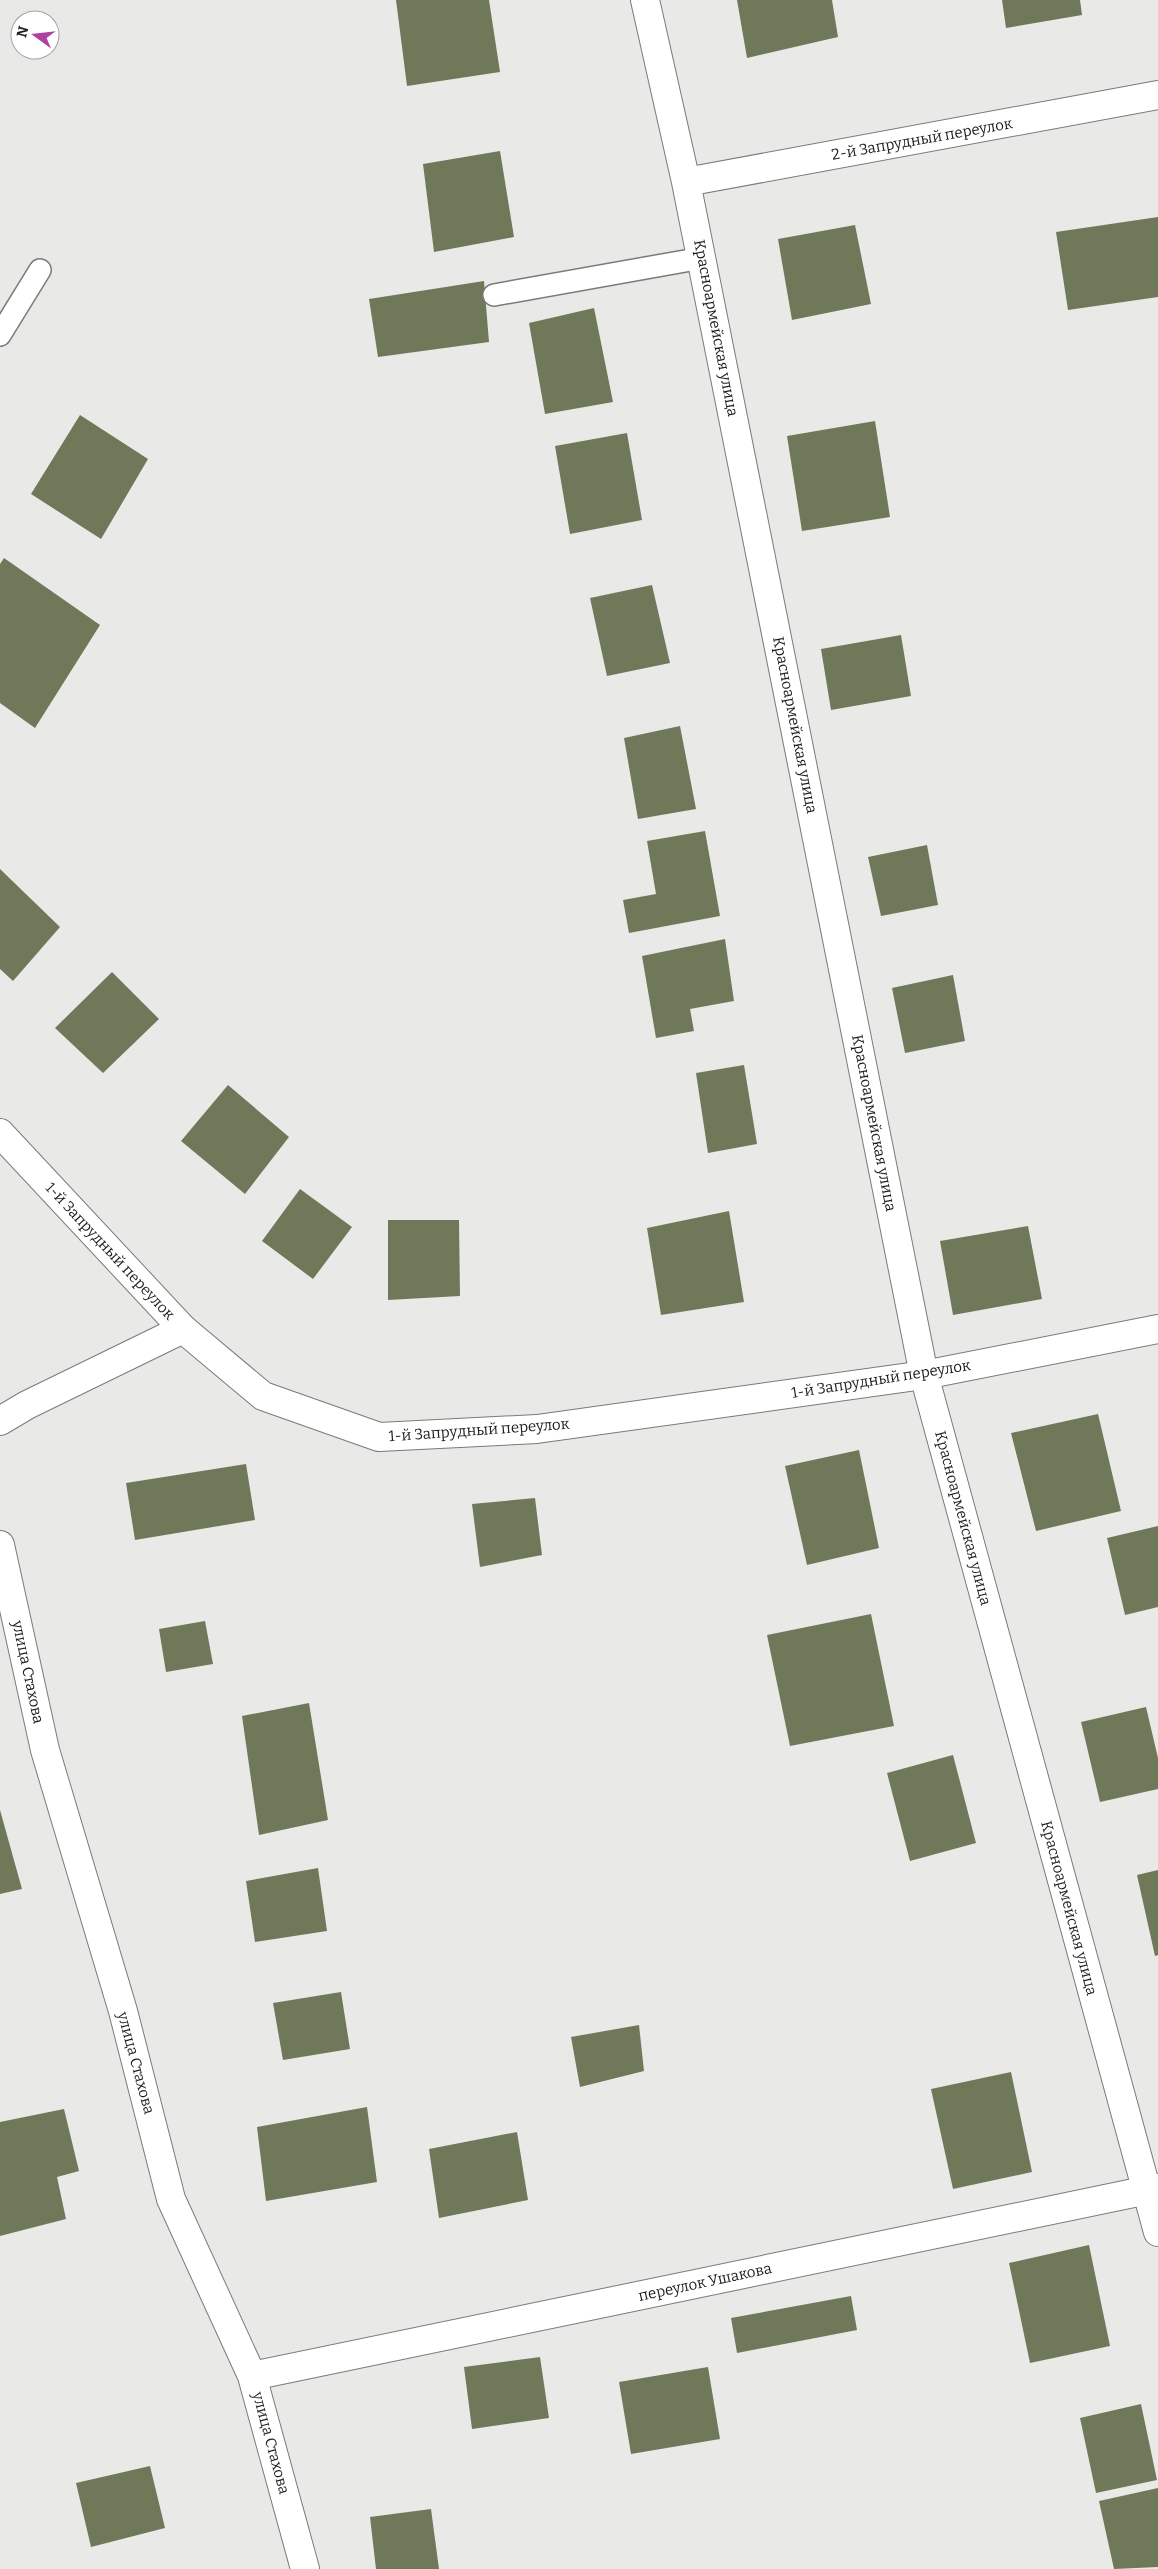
<svg xmlns="http://www.w3.org/2000/svg" width="1158" height="2569" font-family="Bitter,serif">
<style>
.building{fill:#6f795a}
.lines{fill:none;stroke-linecap:round;stroke-linejoin:round}
.service-casing{stroke:#7a7b78;stroke-width:24}
.minor-casing{stroke:#7a7b78;stroke-width:30}
.tertiary-casing{stroke:#7a7b78;stroke-width:30}
.service{stroke:#fff;stroke-width:21}
.minor{stroke:#fff;stroke-width:28}
.tertiary{stroke:#fff;stroke-width:28}
.labels{text-anchor:middle;dominant-baseline:central;stroke-width:5;stroke-linejoin:round;paint-order:stroke}
.street-label{font-size:15px;fill:#1c1c1b;stroke:#fff}
</style>
<rect width="100%" height="100%" fill="#e9eae7"/>
<!-- building -->
<path class="building" d="M396,0H489L500,72L407,86Z
M737,0H832L838,37L747,58Z
M1002,0H1080L1082,15L1006,28Z
M500,151L514,237L434,252L423,164Z
M1158,217V297L1068,310L1056,232Z
M855,225L871,304L792,320L778,239Z
M484,281L489,342L378,357L369,299Z
M594,308L613,402L545,414L529,323Z
M80,415L148,459L101,539L31,494Z
M875,421L890,517L802,531L787,436Z
M627,433L642,520L570,534L555,446Z
M4,558L100,625L35,728L0,703V564Z
M652,585L670,663L607,676L590,598Z
M901,635L911,696L831,710L821,649Z
M680,726L696,809L638,819L624,738Z
M705,831L720,916L629,933L623,900L656,894L647,841Z
M927,845L938,905L881,916L868,857Z
M0,869L60,927L13,981L0,969Z
M725,939L734,1001L690,1009L694,1031L656,1038L642,956Z
M112,972L159,1019L103,1073L55,1028Z
M953,975L965,1041L905,1053L892,988Z
M744,1065L757,1144L708,1153L696,1073Z
M228,1085L289,1137L245,1194L181,1141Z
M300,1189L352,1227L313,1279L262,1241Z
M729,1211L744,1302L661,1315L647,1228Z
M388,1220H459L460,1296L388,1300Z
M1028,1226L1042,1299L953,1315L940,1241Z
M1098,1414L1121,1511L1036,1531L1011,1433Z
M859,1450L879,1548L807,1565L785,1466Z
M246,1464L255,1520L135,1540L126,1483Z
M535,1498L542,1555L480,1567L472,1504Z
M1158,1526V1607L1125,1615L1107,1538Z
M871,1614L894,1726L790,1746L767,1635Z
M205,1621L213,1664L166,1672L159,1629Z
M309,1703L328,1820L259,1835L242,1716Z
M1146,1707L1158,1758V1789L1100,1802L1081,1722Z
M953,1755L976,1843L910,1861L887,1773Z
M0,1810L22,1889L0,1894Z
M318,1868L327,1931L255,1942L246,1881Z
M1158,1870V1955L1155,1956L1137,1875Z
M341,1992L350,2049L283,2060L273,2003Z
M639,2025L644,2071L580,2087L571,2037Z
M1011,2072L1032,2172L953,2189L931,2089Z
M367,2107L377,2182L266,2201L257,2127Z
M64,2109L79,2171L57,2177L66,2219L0,2236V2122Z
M517,2132L528,2200L439,2218L429,2149Z
M1089,2245L1110,2346L1030,2363L1009,2263Z
M851,2296L857,2330L737,2353L731,2318Z
M540,2357L549,2418L472,2429L464,2367Z
M708,2367L720,2439L631,2454L619,2382Z
M1141,2404L1157,2480L1096,2493L1080,2418Z
M150,2466L165,2528L91,2547L76,2483Z
M1158,2488V2567L1114,2569L1099,2501Z
M431,2509L439,2569H376L370,2517Z"/>
<g class="lines">
<defs>
<path id="service" d="M494,295L702,258
M0,335L40,270"/>
<path id="minor" d="M645,0L686,182L924,1375L1158,2232
M686,182L1158,95
M0,1421L27,1405L183,1329
M0,1545L45,1750L123,2011L171,2199L252,2376L305,2569
M252,2376L1158,2188"/>
<path id="tertiary" d="M0,1133L183,1329L263,1396L379,1437L537,1429L924,1375L1158,1329"/>
</defs>
<!-- service casing -->
<use href="#service" class="service-casing"/>
<!-- minor casing -->
<use href="#minor" class="minor-casing"/>
<!-- tertiary casing -->
<use href="#tertiary" class="tertiary-casing"/>
<!-- service -->
<use href="#service" class="service"/>
<!-- minor -->
<use href="#minor" class="minor"/>
<!-- tertiary -->
<use href="#tertiary" class="tertiary"/>
</g>
<g class="labels">
<!-- street labels -->
<g class="street-label">
<text transform="translate(922 139) rotate(-10)">2-й Запрудный переулок</text>
<text transform="translate(716 328) rotate(79)">Красноармейская улица</text>
<text transform="translate(795 725) rotate(79)">Красноармейская улица</text>
<text transform="translate(874 1123) rotate(79)">Красноармейская улица</text>
<text transform="translate(110 1251) rotate(47)">1-й Запрудный переулок</text>
<text transform="translate(881 1379) rotate(-9)">1-й Запрудный переулок</text>
<text transform="translate(479 1430) rotate(-4)">1-й Запрудный переулок</text>
<text transform="translate(963 1518) rotate(75)">Красноармейская улица</text>
<text transform="translate(28 1672) rotate(78)">улица Стахова</text>
<text transform="translate(1069 1908) rotate(75)">Красноармейская улица</text>
<text transform="translate(136 2063) rotate(75)">улица Стахова</text>
<text transform="translate(705 2282) rotate(-12)">переулок Ушакова</text>
<text transform="translate(271 2443) rotate(75)">улица Стахова</text>
</g>
</g>
<!-- north arrow -->
<g transform="translate(35 35) rotate(285)"><circle r="24" fill="#ffffff" stroke="#a4a4a4"/>
<path d="M0-4L9 19L0 12L-9 19Z" fill="#ae41a1"/>
<text y="-8" font-size="14" font-weight="bold" text-anchor="middle" fill="#1c1c1b">N</text>
</g>
</svg>
